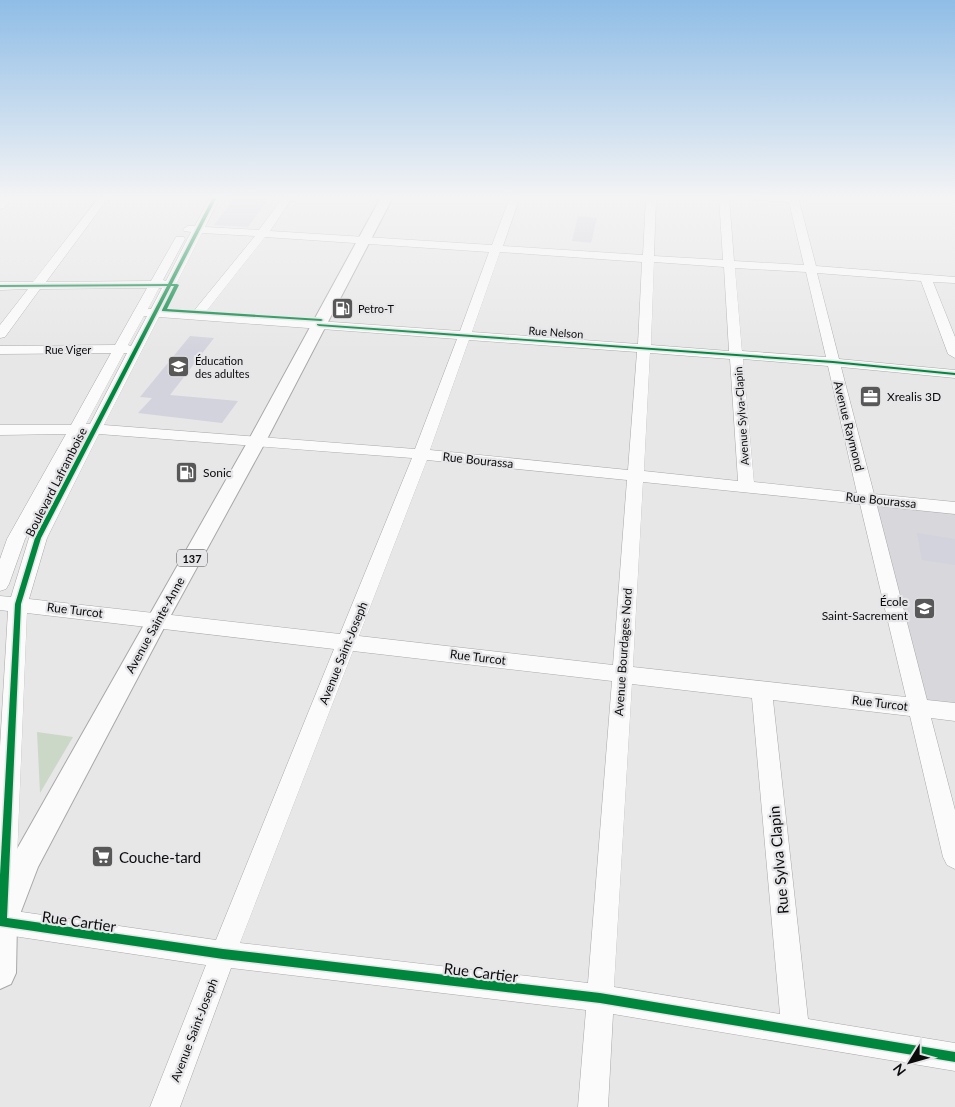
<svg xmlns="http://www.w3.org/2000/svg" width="955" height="1107" font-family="Lato,sans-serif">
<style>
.built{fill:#d7d7dc}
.green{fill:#cbd8c8}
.building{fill:#d2d3dc}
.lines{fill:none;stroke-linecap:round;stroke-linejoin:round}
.minor-casing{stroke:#a8a8a9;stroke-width:1}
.major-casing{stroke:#a8a8a9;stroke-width:2}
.minor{fill:#fbfbfc;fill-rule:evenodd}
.major{fill:#fbfbfc;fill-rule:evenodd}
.cycleway-casing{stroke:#e6e6e9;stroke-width:3}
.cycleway{fill:#00873e;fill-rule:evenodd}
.labels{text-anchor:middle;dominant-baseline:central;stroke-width:4.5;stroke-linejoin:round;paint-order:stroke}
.far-poi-label{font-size:11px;fill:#0b0b0c;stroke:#e6e6e9;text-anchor:start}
.far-street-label{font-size:11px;fill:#0b0b0c;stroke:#e6e6e9}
.shield{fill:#e6e6e9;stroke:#4d4d4e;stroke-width:1}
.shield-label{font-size:11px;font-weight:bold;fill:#0b0b0c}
.poi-label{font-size:12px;fill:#0b0b0c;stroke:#e6e6e9;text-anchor:start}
.street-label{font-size:12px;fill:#0b0b0c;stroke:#e6e6e9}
.near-poi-label{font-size:15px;fill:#0b0b0c;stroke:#e6e6e9;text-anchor:start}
.near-street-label{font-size:15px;fill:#0b0b0c;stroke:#e6e6e9}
</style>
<rect width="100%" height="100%" fill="#e7e7e8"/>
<!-- built -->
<path class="built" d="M867,498L955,507V712L918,708Z"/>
<!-- green -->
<path class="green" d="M37,732L73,737L40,793Z"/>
<!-- building -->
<path class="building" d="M235,197L269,198L248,227L214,225Z
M578,216L597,218L591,243L572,241Z
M190,336L214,338L170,395L238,401L222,423L138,413L152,398L140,397Z
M917,533L955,539V565L922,560Z"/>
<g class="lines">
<defs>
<path id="minor" d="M3,197H14L4,208L0,209V200Z
M99,197H109L46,282L151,281L176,237H184L185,239L163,280L166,281L191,232L184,231L183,229L188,226H195L210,197H220L205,227L259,230L283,197H293L270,231L492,245L510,197H520L503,246L643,255L646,197H656L654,256L723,260L719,197H729L734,261L804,265L789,202L757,200L752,197H798L816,266L955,277V283L933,282L955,337V358L948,354L921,281L817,273L839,359L955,370V378L841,367L874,494L955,502V514L877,506L927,700L955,703V721L931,718L955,810V869L947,865L943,857L910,716L773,700L808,1019L955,1043V1071L613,1014L608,1107H578L586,1010L231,968L180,1107H150L206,965L0,934V747L8,611L0,610V596L11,597L29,538L85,434H81L25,539L9,584L6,589L0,591V559L7,539L66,434L0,435V425H71L111,353L0,354V346L115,345L147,288L40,289L5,337L0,338V325L28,289L0,290V282H33ZM202,233L255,236L193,312L163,310ZM265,237L489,252L460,331L205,313ZM500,252L642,262L638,344L472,332ZM654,262L724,267L729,351L651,345ZM735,268L806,272L826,357L742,351ZM159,288H162L151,309H148ZM144,316H147L131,346L128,345ZM159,317L457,339L415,449L104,425ZM469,340L637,352L628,470L430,450ZM124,353H127L90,424H86ZM650,353L730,359L738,481L644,471ZM743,359L828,366L857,493L754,482ZM99,434L412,458L340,634L29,599L47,538ZM427,460L627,480L613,665L359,636ZM643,482L860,504L906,697L633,667ZM27,613L334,649L216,940L15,911ZM353,651L612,681L588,983L240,943ZM632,684L752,698L780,1014L614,987Z"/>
<path id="major" d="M381,197H393L266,441L165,626L38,867L17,922L16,973L11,984L0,989V889L17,849L248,441Z"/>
</defs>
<!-- minor casing -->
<use href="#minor" class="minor-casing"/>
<!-- major casing -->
<use href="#major" class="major-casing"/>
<!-- minor -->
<use href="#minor" class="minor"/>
<!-- major -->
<use href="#major" class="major"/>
<defs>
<path id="cycleway" d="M213,197H217L172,284H177L179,285L167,309L321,319L323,320L321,321L162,311V310L174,286H171L41,538L21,604L7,918L223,949L600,993L955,1052V1062L600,1003L223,959L0,926V875L15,604L35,538L167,286L0,287V285L168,284Z
M317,324L833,361L955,373V375L833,363L319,326L317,325Z"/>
</defs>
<!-- cycleway casing -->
<use href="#cycleway" class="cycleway-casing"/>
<!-- cycleway -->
<use href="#cycleway" class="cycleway"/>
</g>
<!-- sky -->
<linearGradient id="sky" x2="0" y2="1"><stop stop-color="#8fbde6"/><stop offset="0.56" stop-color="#f4f4f5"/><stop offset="1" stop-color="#f4f4f5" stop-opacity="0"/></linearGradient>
<rect width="955" height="352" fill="url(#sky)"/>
<!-- icons -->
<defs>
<symbol id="fuel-square" viewBox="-11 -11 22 22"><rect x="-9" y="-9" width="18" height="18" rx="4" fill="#585859" stroke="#e6e6e9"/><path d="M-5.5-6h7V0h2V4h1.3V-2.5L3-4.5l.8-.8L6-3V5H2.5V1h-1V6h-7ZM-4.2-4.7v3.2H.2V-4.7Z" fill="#fff"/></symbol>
<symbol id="school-square" viewBox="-11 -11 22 22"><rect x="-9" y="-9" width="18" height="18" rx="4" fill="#585859" stroke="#e6e6e9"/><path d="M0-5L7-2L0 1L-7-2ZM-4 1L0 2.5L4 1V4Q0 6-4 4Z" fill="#fff"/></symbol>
<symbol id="office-square" viewBox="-11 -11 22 22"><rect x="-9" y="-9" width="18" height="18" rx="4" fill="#585859" stroke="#e6e6e9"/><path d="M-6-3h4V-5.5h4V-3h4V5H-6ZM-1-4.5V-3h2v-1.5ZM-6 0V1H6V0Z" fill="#fff"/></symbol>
<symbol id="supermarket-square" viewBox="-11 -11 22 22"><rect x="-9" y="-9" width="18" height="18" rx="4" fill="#585859" stroke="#e6e6e9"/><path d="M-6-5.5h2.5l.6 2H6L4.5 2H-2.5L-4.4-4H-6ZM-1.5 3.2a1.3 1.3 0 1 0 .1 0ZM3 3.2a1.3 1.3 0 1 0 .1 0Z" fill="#fff"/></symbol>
</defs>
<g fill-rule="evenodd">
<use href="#fuel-square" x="330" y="296" width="25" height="25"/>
<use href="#school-square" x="166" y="354" width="25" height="25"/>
<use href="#office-square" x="858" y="384" width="25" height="25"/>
<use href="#fuel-square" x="174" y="460" width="25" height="25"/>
<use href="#school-square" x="912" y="596" width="25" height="25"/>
<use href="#supermarket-square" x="90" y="844" width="25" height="25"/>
</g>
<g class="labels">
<!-- far-poi labels -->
<g class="far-poi-label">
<text x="358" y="308">Petro-T</text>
<text x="195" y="360">Éducation<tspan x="195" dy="13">des adultes</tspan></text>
</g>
<!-- far-street labels -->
<g class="far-street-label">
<text transform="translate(556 332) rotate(4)">Rue Nelson</text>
<text x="68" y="349">Rue Viger</text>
<text transform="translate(741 416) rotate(-94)">Avenue Sylva-Clapin</text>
</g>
<!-- shield labels -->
<rect class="shield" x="177" y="549.5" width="30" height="17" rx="4"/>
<g class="shield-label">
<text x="192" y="558">137</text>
</g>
<!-- poi labels -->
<g class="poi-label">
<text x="887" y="396">Xrealis 3D</text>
<text x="203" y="472">Sonic</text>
<text x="908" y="601" text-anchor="end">École<tspan x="908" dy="14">Saint-Sacrement</tspan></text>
</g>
<!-- street labels -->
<g class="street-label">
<text transform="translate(849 426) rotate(76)">Avenue Raymond</text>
<text transform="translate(478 460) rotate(6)">Rue Bourassa</text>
<text transform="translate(56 482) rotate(-63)">Boulevard Laframboise</text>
<text transform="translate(881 500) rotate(6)">Rue Bourassa</text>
<text transform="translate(75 610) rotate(7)">Rue Turcot</text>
<text transform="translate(155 625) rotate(-61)">Avenue Sainte-Anne</text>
<text transform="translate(623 652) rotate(-86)">Avenue Bourdages Nord</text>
<text transform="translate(343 653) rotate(-68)">Avenue Saint-Joseph</text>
<text transform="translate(478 657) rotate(7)">Rue Turcot</text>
<text transform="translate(880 703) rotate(7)">Rue Turcot</text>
<text transform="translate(194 1030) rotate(-69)">Avenue Saint-Joseph</text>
</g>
<!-- near-poi labels -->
<g class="near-poi-label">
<text x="119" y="857">Couche-tard</text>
</g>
<!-- near-street labels -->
<g class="near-street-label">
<text transform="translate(778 860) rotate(-95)">Rue Sylva Clapin</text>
<text transform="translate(79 921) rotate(8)">Rue Cartier</text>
<text transform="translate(481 972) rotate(7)">Rue Cartier</text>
</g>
</g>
<!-- north arrow -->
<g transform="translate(910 1062) rotate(233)" stroke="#e6e6e9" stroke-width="4" paint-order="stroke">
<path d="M0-4L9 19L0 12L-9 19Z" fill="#0b0b0c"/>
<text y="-8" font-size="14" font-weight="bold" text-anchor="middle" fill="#0b0b0c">N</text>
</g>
</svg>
